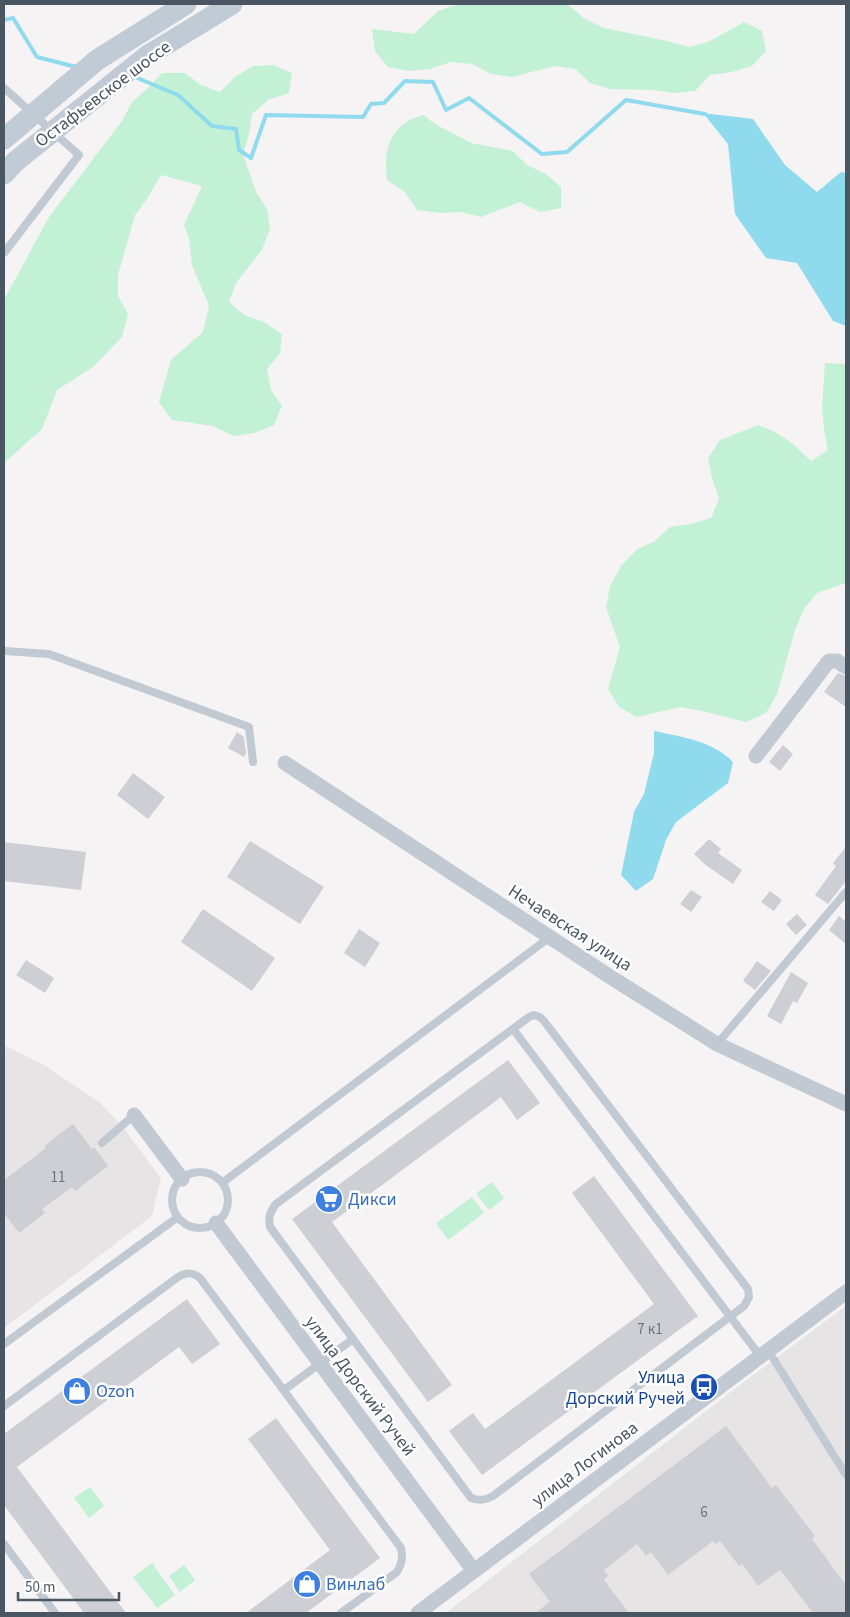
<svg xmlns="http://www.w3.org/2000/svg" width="850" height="1617" font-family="'Source Sans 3',sans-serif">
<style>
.education{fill:#e6e4e5}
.green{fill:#c3f1d5}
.water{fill:#90daee}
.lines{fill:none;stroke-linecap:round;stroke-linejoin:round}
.stream{stroke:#90daee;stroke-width:4}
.building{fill:#cdcfd5}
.lane{stroke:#c1cad2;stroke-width:8}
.street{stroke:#c1cad2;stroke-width:15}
.secondary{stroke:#c1cbd6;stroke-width:21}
.secondary-bridge{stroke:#c1cbd6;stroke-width:21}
.labels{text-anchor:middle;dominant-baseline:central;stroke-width:5;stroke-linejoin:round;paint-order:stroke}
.number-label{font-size:15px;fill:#6b747e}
.street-label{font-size:18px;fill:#4a5661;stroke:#fff}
.shop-label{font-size:18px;fill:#366cbe;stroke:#fff;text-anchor:start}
.transit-label{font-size:18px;fill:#164399;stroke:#fff;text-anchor:end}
</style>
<rect width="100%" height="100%" fill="#f5f3f3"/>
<!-- education -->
<path class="education" d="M6,1046L44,1065L99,1102L122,1126L161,1178L152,1216L4,1328V1064Z
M846,1306V1613H446L745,1381Z"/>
<!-- green -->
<path class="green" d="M459,4H567L585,19L604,28L667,41L689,47L708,42L744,22L762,31L766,51L752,66L732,72L710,75L695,91L674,93L653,90L610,89L590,83L575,69L555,66L512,77L491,74L472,64L451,62L430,69L409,71L388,67L375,51L372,29L414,34L438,11Z
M273,65L292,73L289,93L268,100L252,114L249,134L243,154L256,192L267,209L270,229L262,250L236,283L229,302L244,315L264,322L282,334L280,353L267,369L271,390L282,406L274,425L254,433L233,436L213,426L172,420L159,402L171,360L203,332L209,306L192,265L189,238L184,225L202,186L161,175L147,199L135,215L118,275V296L128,314L122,337L93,367L57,390L42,429L4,463V297L6,296L49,217L122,121L132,102L147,89L162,73H185L201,85L220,92L235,77L253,66Z
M423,115L435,124L471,143L513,151L527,165L546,174L561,187V208L540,212L520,202L481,217L461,212L440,213L417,210L405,192L387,180C385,158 385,137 405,123C410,119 418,117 423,115Z
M825,363L846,364V583L817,593L804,609L795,630L777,694L766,713L746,722L702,711L681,707L637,717L619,707L608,689L620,647L606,607L610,586L621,566L636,550L655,541L670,527L691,524L711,518L719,499L712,478L708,458L720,440L758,425C782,434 793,443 811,461L828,450L824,429L822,406Z
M492,1182L504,1198L489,1210L476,1193Z
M472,1197L484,1213L448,1240L436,1223Z
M90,1487L104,1506L89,1518L74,1498Z
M152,1563L175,1595L157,1608L133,1577Z
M184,1565L195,1580L180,1592L169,1576Z"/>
<!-- water -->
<path class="water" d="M703,113L753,119L785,165L817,192L841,172L846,173V326L833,321L797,263L766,258L735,214L728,144Z
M654,731C682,737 713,741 733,762L728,783L676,822L666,840L653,879L636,891L621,875L634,812L644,794L654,753Z"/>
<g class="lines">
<!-- stream -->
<path class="stream" d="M4,20L13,18L37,57L76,67
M134,75L135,77L178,95L212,126L236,129L239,150L251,158L266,115L363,117L371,104L384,103L405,81L433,82L446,110L469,98L542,154L567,152L626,100L705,114"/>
</g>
<!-- building -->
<path class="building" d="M838,673L846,676V707L824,692Z
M237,732L244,737L246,753L244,757L228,748Z
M783,745L793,754L780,771L769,762Z
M133,773L165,797L148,819L117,795Z
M709,839L721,849L718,853L742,870L733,884L707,866L694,854Z
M250,841L324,887L300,924L227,877Z
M4,842L86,852L81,890L4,881Z
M846,847V881L828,904L815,895L836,866L833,863Z
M691,890L702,897L691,912L680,904Z
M770,891L782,900L774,911L761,902Z
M203,909L275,958L252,991L181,942Z
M797,914L807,925L796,935L786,924Z
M839,916L846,922V944L829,930Z
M359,929L380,943L365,967L344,953Z
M26,960L54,978L45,993L16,975Z
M757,961L771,971L755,990L743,981Z
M791,972L808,983L797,1003L793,1001L781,1024L767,1016Z
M508,1060L540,1103L517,1120L501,1097L332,1222L452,1385L428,1402L292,1219Z
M73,1124L92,1149L94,1147L108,1166L75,1191L72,1187L42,1209L45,1213L19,1233L4,1213V1180L46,1148L44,1147L49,1142Z
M594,1176L698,1316L482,1475L449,1431L473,1413L485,1429L654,1304L572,1193Z
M187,1299L220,1344L192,1364L179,1347L17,1467L126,1613H84L4,1505V1434Z
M276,1418L380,1558L306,1613H246L330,1550L248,1439Z
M726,1426L772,1488L776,1485L815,1536L812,1539L846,1585V1613H813L780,1570L758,1586L742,1564L739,1566L720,1541L716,1544L713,1541L668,1575L651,1552L646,1556L637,1544L604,1570L608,1576L604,1580L629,1613H535L550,1602L529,1574Z"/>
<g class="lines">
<!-- lane -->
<path class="lane" d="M4,88L79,155L4,253
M4,651L49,654L249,727L253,762
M534,1015L540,1017L544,1021L748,1289L749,1297L744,1306L493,1496C485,1500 480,1501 471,1498L270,1227C268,1218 270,1212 276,1204L529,1017Z
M513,1029L760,1356
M717,1044L846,892
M102,1143L134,1115
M172 1200a28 28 0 1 1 56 0a28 28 0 1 1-56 0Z
M222,1183L550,937
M4,1344L178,1217
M768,1350L846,1475
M284,1390L353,1339
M4,1406L178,1277C187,1272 192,1272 200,1278L401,1548C403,1558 402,1563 397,1572L341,1613
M4,1544L55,1613"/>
<!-- street -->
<path class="street" d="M756,756L829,661H837L846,667
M285,763L612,978L717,1044L846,1104
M134,1115L182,1179
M216,1223L474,1571
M418,1613L846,1292"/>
<!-- secondary -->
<path class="secondary" d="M4,174L16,161"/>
<!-- secondary-bridge -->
<path class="secondary-bridge" d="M4,139L97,60L186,4
M16,161L147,56L232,4"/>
</g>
<!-- icons -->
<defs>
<symbol id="supermarket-disc" viewBox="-11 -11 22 22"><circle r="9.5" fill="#3f7fe0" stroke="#fff"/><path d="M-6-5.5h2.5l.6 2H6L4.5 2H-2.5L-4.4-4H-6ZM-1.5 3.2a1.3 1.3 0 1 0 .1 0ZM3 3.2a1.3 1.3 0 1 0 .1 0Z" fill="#fff"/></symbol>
<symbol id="bus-disc" viewBox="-11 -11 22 22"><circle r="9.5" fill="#1a4fb4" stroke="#fff"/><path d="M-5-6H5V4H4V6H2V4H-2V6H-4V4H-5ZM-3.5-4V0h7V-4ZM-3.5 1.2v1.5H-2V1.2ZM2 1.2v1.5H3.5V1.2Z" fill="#fff"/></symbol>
<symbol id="shop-disc" viewBox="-11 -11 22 22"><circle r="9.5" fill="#3f7fe0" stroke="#fff"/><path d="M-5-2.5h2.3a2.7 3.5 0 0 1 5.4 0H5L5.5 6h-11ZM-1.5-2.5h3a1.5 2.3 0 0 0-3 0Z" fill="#fff"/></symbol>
</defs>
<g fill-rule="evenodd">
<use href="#supermarket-disc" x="313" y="1183" width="32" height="32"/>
<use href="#bus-disc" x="688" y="1371" width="32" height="32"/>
<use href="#shop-disc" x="61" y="1375" width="32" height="32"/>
<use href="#shop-disc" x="291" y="1568" width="32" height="32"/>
</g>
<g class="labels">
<!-- number labels -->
<g class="number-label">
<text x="58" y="1177">11</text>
<text x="650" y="1329">7 к1</text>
<text x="704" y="1512">6</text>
</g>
<!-- street labels -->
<g class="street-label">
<text transform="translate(103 94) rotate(-37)">Остафьевское шоссе</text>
<text transform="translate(570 928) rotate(33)">Нечаевская улица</text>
<text transform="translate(360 1386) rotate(53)">улица Дорский Ручей</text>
<text transform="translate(585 1464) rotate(-37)">улица Логинова</text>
</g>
<!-- shop labels -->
<g class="shop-label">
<text x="348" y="1199">Дикси</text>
<text x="96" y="1391">Ozon</text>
<text x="326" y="1584">Винлаб</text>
</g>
<!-- transit labels -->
<g class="transit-label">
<text x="685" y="1377">Улица<tspan x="685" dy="21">Дорский Ручей</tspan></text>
</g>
</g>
<!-- border -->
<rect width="850" height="1617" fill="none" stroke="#4a5661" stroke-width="10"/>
<!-- scale -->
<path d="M18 1592v8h101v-8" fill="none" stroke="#4a5661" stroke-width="2.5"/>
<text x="25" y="1592" font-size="15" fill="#4a5661" stroke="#ffffff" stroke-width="4" paint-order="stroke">50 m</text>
</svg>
